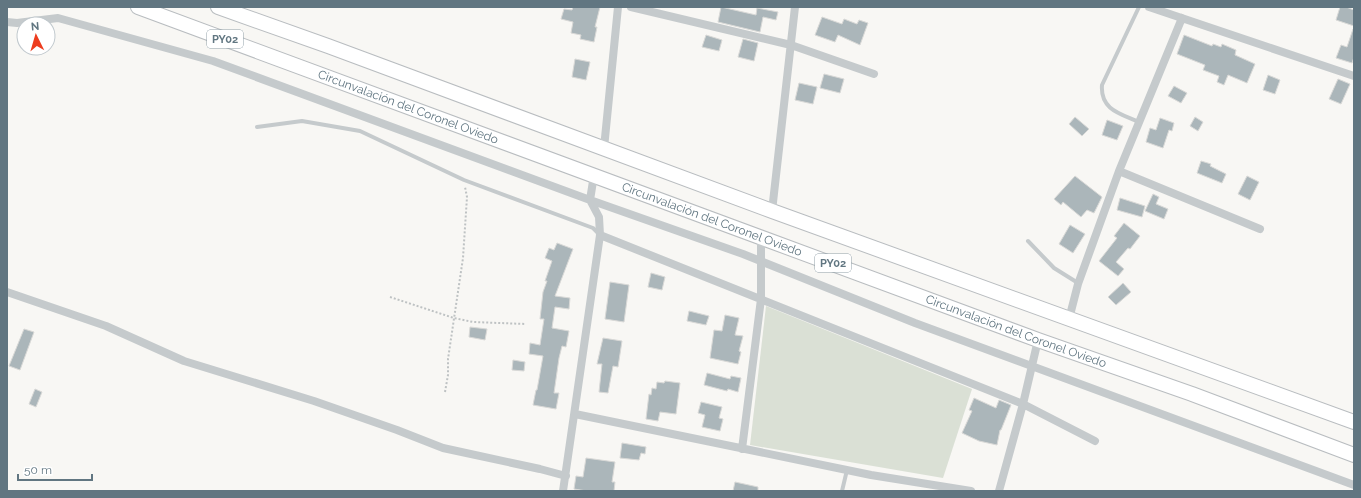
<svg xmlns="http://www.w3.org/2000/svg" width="1361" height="498" font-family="Raleway,sans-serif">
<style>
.green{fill:#dae0d5}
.building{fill:#abb6ba;stroke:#d9d9d7}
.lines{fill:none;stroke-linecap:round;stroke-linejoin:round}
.trunk-casing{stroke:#b9bdc0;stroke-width:16}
.path{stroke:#bec2c3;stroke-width:2;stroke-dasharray:2 2;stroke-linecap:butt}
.service{stroke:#c5cacc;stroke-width:4}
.minor{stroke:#c5cacc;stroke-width:8}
.trunk{stroke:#fff;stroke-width:14}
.labels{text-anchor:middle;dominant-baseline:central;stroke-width:4;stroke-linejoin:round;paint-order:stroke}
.shield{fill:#fff;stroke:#909fa7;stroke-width:1}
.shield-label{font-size:11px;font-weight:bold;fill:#617681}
.street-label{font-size:12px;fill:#617681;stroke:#fff}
</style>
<rect width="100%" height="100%" fill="#f8f7f4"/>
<!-- green -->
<path class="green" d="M766,306L972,389L943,478L750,445Z"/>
<!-- building -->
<path class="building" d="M573,7H600L595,27H597L594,42L580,39L581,35L571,33L573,22L561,19L564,9L572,10Z
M721,7L756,15L757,8L778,12L776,20L763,17L760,32L718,22Z
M1340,7H1346L1354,10V26L1336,20Z
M822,17L842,24L844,19L857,24L859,20L868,23L860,45L838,35L835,42L815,35Z
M1353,29L1354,30V57L1352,63L1336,58L1341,45L1347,47Z
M706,35L722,40L719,51L702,47Z
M1184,35L1212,46L1213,44L1221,47L1222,44L1236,50L1235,55L1255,64L1247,83L1228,75L1224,85L1217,82L1219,76L1203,70L1205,65L1177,54Z
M743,39L758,43L754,61L738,57Z
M575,59L590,62L586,80L572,77Z
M824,74L844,79L840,93L820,88Z
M1268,75L1280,80L1275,94L1263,90Z
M1338,79L1350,84L1341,104L1329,99Z
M799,83L817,87L813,104L795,100Z
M1174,86L1187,93L1181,103L1168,96Z
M1075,117L1089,129L1082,136L1069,124Z
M1195,117L1203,122L1198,131L1190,126Z
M1160,118L1174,123L1172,131L1169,130L1163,148L1146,142L1150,128L1156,130Z
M1107,120L1123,126L1117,140L1102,135Z
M1201,161L1211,164L1210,166L1226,174L1222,183L1197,173Z
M1075,176L1102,197L1094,213L1087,210L1081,217L1063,202L1061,205L1054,199Z
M1247,176L1259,182L1250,200L1238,194Z
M1153,194L1159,197L1156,204L1168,209L1164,219L1145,211Z
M1120,198L1145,206L1142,217L1117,210Z
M1124,223L1140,236L1130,249L1128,248L1116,262L1124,269L1118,276L1099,261L1117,238L1114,236Z
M1070,225L1085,234L1073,253L1059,244Z
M557,243L573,249L555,296L570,298L569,309L555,307L552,328L569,331L566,347L562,346L559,358L554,393H559L556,409L533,405L536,390H537L543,356L529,354L530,343L540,345L544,319H540L543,292L547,281H545L552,261L545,258L549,248L554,250Z
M651,273L665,277L662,290L648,287Z
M610,282L629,285L624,322L605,319Z
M1123,283L1131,292L1116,305L1108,297Z
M689,311L709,316L706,325L687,321Z
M725,315L739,318L735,335L743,336L739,351L741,352L738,364L710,358L714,330L722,331Z
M470,327L487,329L485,340L469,337Z
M24,329L34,332L20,370L9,366Z
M603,338L622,341L618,367L613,366L608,393L599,392L602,364H597Z
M513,360L525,362L524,371L512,370Z
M707,373L730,379L731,376L741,378L738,392L728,389L727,391L704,385Z
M665,381L680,383L676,414L660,412L658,421L646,419L649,394L651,395L652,388L656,389L657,382L664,383Z
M35,389L42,392L36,407L29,404Z
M974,398L996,408L999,400L1011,405L1001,430H1000L997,445L979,441L962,433L972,411L969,410Z
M701,402L722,407L719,418L723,419L720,431L702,427L705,415L698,413Z
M622,443L646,447L645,454L641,453L639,460L620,458Z
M586,458L615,462L612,482H615L614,491H587L574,489L576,476L583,477Z
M735,482L758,487V491H733Z"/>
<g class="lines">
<defs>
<g id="trunk">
<path id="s1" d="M138,7L1038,340L1192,394L1354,455"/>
<path d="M218,7L328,46L772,211L1354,422"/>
</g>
</defs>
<!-- trunk casing -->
<use href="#trunk" class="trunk-casing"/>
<!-- path -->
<path class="path" d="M390,297L454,318L473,322L526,324
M445,392L448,375V359L463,258L467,197L465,187"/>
<!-- service -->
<path class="service" d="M1139,122C1121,114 1100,110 1102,85L1139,7
M257,127L302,121L360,131L464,180L593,228L599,234
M1028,241L1054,268L1078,283
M842,491L847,470"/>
<!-- minor -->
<path class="minor" d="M631,7L791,45L874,74
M1149,7L1354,76
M7,22L17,23L58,18L213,61L590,200L743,254L915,323L1354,485
M604,148L618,7
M1119,171L1260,229
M772,211L795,7
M600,235L1023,404L1095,441
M7,292L106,326L184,361L314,401L397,430L443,448L540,469L566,476
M1069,319L1078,284L1119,171L1182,18
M575,414L871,475L971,491
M742,449L761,299V237
M563,491L600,235L599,217L590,200L594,175
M999,491L1023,404L1038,340"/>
<!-- trunk -->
<use href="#trunk" class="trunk"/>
</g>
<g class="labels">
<!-- shield labels -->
<g class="shield">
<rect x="207" y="30" width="36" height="18" rx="3"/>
<rect x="815" y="254" width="36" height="18" rx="3"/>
</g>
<g class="shield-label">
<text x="225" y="39">PY02</text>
<text x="833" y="263">PY02</text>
</g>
<!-- street labels -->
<g class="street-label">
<text stroke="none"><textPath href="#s1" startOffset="288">Circunvalación del Coronel Oviedo</textPath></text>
<text stroke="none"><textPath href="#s1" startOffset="612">Circunvalación del Coronel Oviedo</textPath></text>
<text stroke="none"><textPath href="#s1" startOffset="936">Circunvalación del Coronel Oviedo</textPath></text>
</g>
</g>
<!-- border -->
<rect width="1361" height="498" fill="none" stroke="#617681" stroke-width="16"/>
<!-- north arrow -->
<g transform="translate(36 36) rotate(355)"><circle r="19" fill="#ffffff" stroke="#c0c8cd"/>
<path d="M0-3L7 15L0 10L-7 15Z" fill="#ed3d1f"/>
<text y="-6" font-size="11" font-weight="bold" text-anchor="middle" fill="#617681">N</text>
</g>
<!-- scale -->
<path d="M18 474v6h74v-6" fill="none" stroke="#617681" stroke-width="2"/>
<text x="24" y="474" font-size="12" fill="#617681" stroke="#ffffff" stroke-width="3" paint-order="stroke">50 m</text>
</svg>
